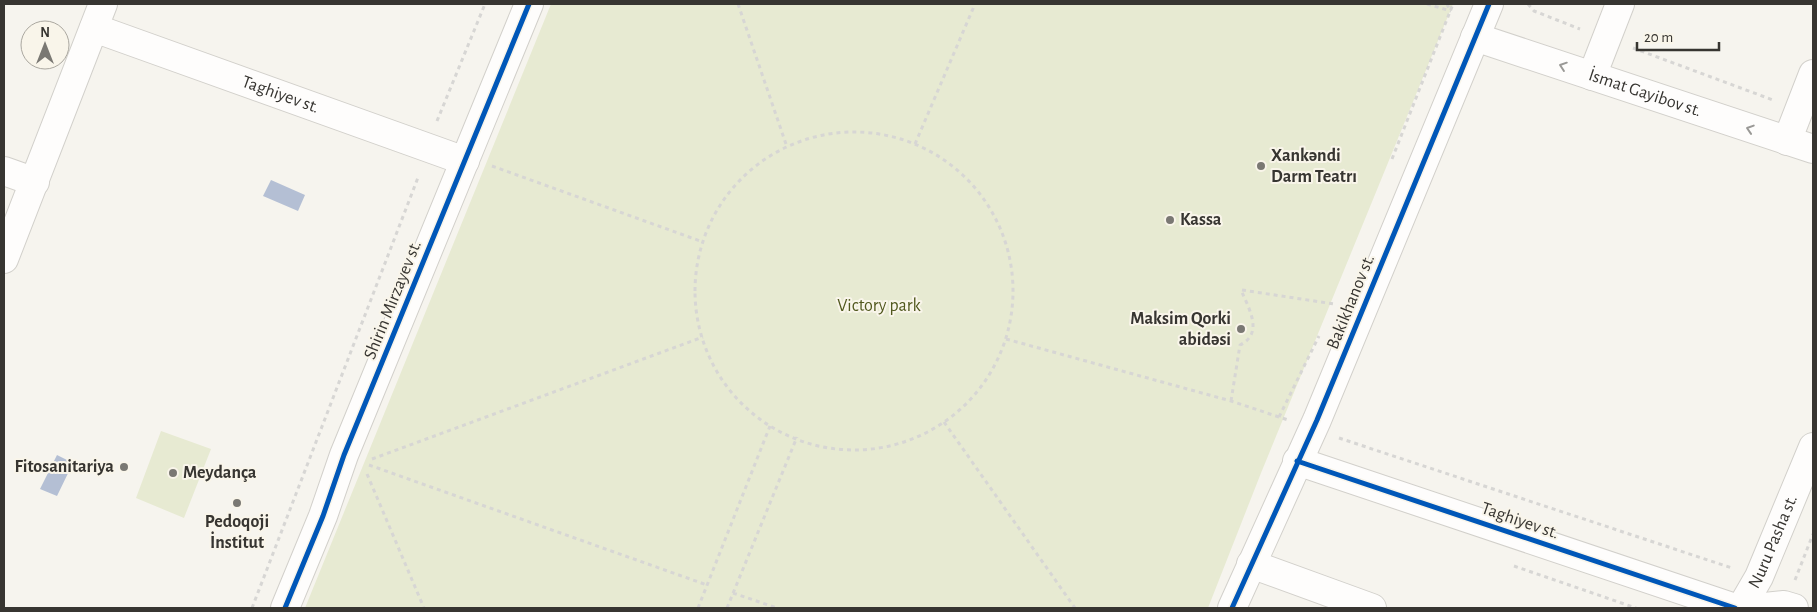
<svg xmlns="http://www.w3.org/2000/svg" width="1817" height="612" font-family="'Alegreya Sans',sans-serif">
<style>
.green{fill:#e7ead2}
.water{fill:#b4bfd4}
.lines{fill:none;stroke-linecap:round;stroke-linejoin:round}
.minor-casing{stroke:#d2d0cb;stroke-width:30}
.path{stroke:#d7d6d4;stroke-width:3;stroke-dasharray:4 4;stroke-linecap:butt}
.minor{stroke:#fefdfc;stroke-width:28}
.cycleway-casing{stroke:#f9f5ea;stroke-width:8}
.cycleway{stroke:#0057b8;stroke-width:5}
.oneway{stroke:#9a9996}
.poi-dot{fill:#7a7873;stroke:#f9f5ea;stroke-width:2}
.labels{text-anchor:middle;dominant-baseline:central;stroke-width:4;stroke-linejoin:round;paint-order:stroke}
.street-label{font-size:18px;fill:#373531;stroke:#f9f5ea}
.poi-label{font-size:18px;font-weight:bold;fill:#373531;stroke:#f9f5ea;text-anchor:start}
.park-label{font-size:18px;fill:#51581e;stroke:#f9f5ea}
</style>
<rect width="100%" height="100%" fill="#f6f4ee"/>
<!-- green -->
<path class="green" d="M551,4H1453L1261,473L1208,608H305Z
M161,431L211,449L184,518L136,498Z"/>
<!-- water -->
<path class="water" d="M271,180L305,195L298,211L263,196Z
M57,455L73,463L57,496L40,489Z"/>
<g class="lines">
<defs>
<g id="minor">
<path id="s1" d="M94,28L465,161"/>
<path id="s2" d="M1475,37L1813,149"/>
<path d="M1592,76L1620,4"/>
<path d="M1787,141L1813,74"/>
<path d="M4,171L35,182"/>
<path d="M4,259L103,4"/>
<path d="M1297,461L1735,608"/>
<path d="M1251,564L1372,608"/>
<path d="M285,608L323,516L344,455L529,4"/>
<path d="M1232,608L1317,420L1489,4"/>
<path id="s3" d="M1741,608L1759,577L1813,447"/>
<path d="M1755,608L1784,605L1794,608"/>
</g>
</defs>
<!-- minor casing -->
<use href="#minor" class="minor-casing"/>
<!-- path -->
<path class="path" d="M738,4L787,147
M1427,4L1451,11
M1447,4L1450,11
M1528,4L1534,11L1580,29
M1633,48L1773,100
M437,121L485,4
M695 291a159 159 0 1 1 318 0a159 159 0 1 1-318 0Z
M915,144L975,4
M1392,159L1453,4
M492,166L703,242
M1242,290L1334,304
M1006,339L1231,401L1288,420
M1231,401L1240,345C1264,333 1249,309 1241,290
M1279,417L1319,336
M944,422L1075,608
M1339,438L1732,568
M372,459L703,337
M369,465L707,585
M367,474L424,608
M1514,566L1636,608
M1795,580L1813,534
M733,593L777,608
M252,608L419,175
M698,608L770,426
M727,608L797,437"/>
<!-- minor -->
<use href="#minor" class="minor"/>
<defs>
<path id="cycleway" d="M1297,461L1735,608
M285,608L323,516L344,455L529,4
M1232,608L1317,420L1489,4"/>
</defs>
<!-- cycleway casing -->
<use href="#cycleway" class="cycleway-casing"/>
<!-- cycleway -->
<use href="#cycleway" class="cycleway"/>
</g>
<!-- one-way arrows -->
<defs><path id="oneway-chevron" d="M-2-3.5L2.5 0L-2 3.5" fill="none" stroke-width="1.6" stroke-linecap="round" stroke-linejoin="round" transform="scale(1.25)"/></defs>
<g class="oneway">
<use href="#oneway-chevron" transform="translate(1563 66) rotate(-161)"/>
<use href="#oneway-chevron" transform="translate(1750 129) rotate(-162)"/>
</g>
<!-- markers -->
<g class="poi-dot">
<circle cx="1261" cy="166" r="5"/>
<circle cx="1170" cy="220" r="5"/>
<circle cx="1241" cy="329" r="5"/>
<circle cx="124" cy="467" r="5"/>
<circle cx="173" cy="473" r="5"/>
<circle cx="237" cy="503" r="5"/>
</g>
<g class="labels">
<!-- street labels -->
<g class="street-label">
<text stroke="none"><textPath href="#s2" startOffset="179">İsmat Gayibov st.</textPath></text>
<text stroke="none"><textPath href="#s1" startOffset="198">Taghiyev st.</textPath></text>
<text transform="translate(393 300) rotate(-68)">Shirin Mirzayev st.</text>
<text transform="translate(1351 302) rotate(-68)">Bakikhanov st.</text>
<text transform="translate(1520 521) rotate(19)">Taghiyev st.</text>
<text stroke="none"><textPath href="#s3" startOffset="74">Nuru Pasha st.</textPath></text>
</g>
<!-- poi labels -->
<g class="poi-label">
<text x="1271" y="156">Xankəndi<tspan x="1271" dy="21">Darm Teatrı</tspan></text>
<text x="1180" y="220">Kassa</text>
<text x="1231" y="319" text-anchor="end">Maksim Qorki<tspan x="1231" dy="21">abidəsi</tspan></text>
<text x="114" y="467" text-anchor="end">Fitosanitariya</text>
<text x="183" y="473">Meydança</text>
<text x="237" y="522" text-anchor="middle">Pedoqoji<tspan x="237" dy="21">İnstitut</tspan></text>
</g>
<!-- park labels -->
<g class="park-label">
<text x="879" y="306">Victory park</text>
</g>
</g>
<!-- border -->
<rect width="1817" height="612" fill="none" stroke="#373531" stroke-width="10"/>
<!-- north arrow -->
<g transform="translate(45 45)"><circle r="24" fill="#f9f5ea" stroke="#aba8a0"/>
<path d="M0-4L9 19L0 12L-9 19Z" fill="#7a7873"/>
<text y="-8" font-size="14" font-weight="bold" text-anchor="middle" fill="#373531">N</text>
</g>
<!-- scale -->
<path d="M1637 42v8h82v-8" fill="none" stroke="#373531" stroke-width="2.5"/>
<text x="1644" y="42" font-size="15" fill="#373531" stroke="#f9f5ea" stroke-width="4" paint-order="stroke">20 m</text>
</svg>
